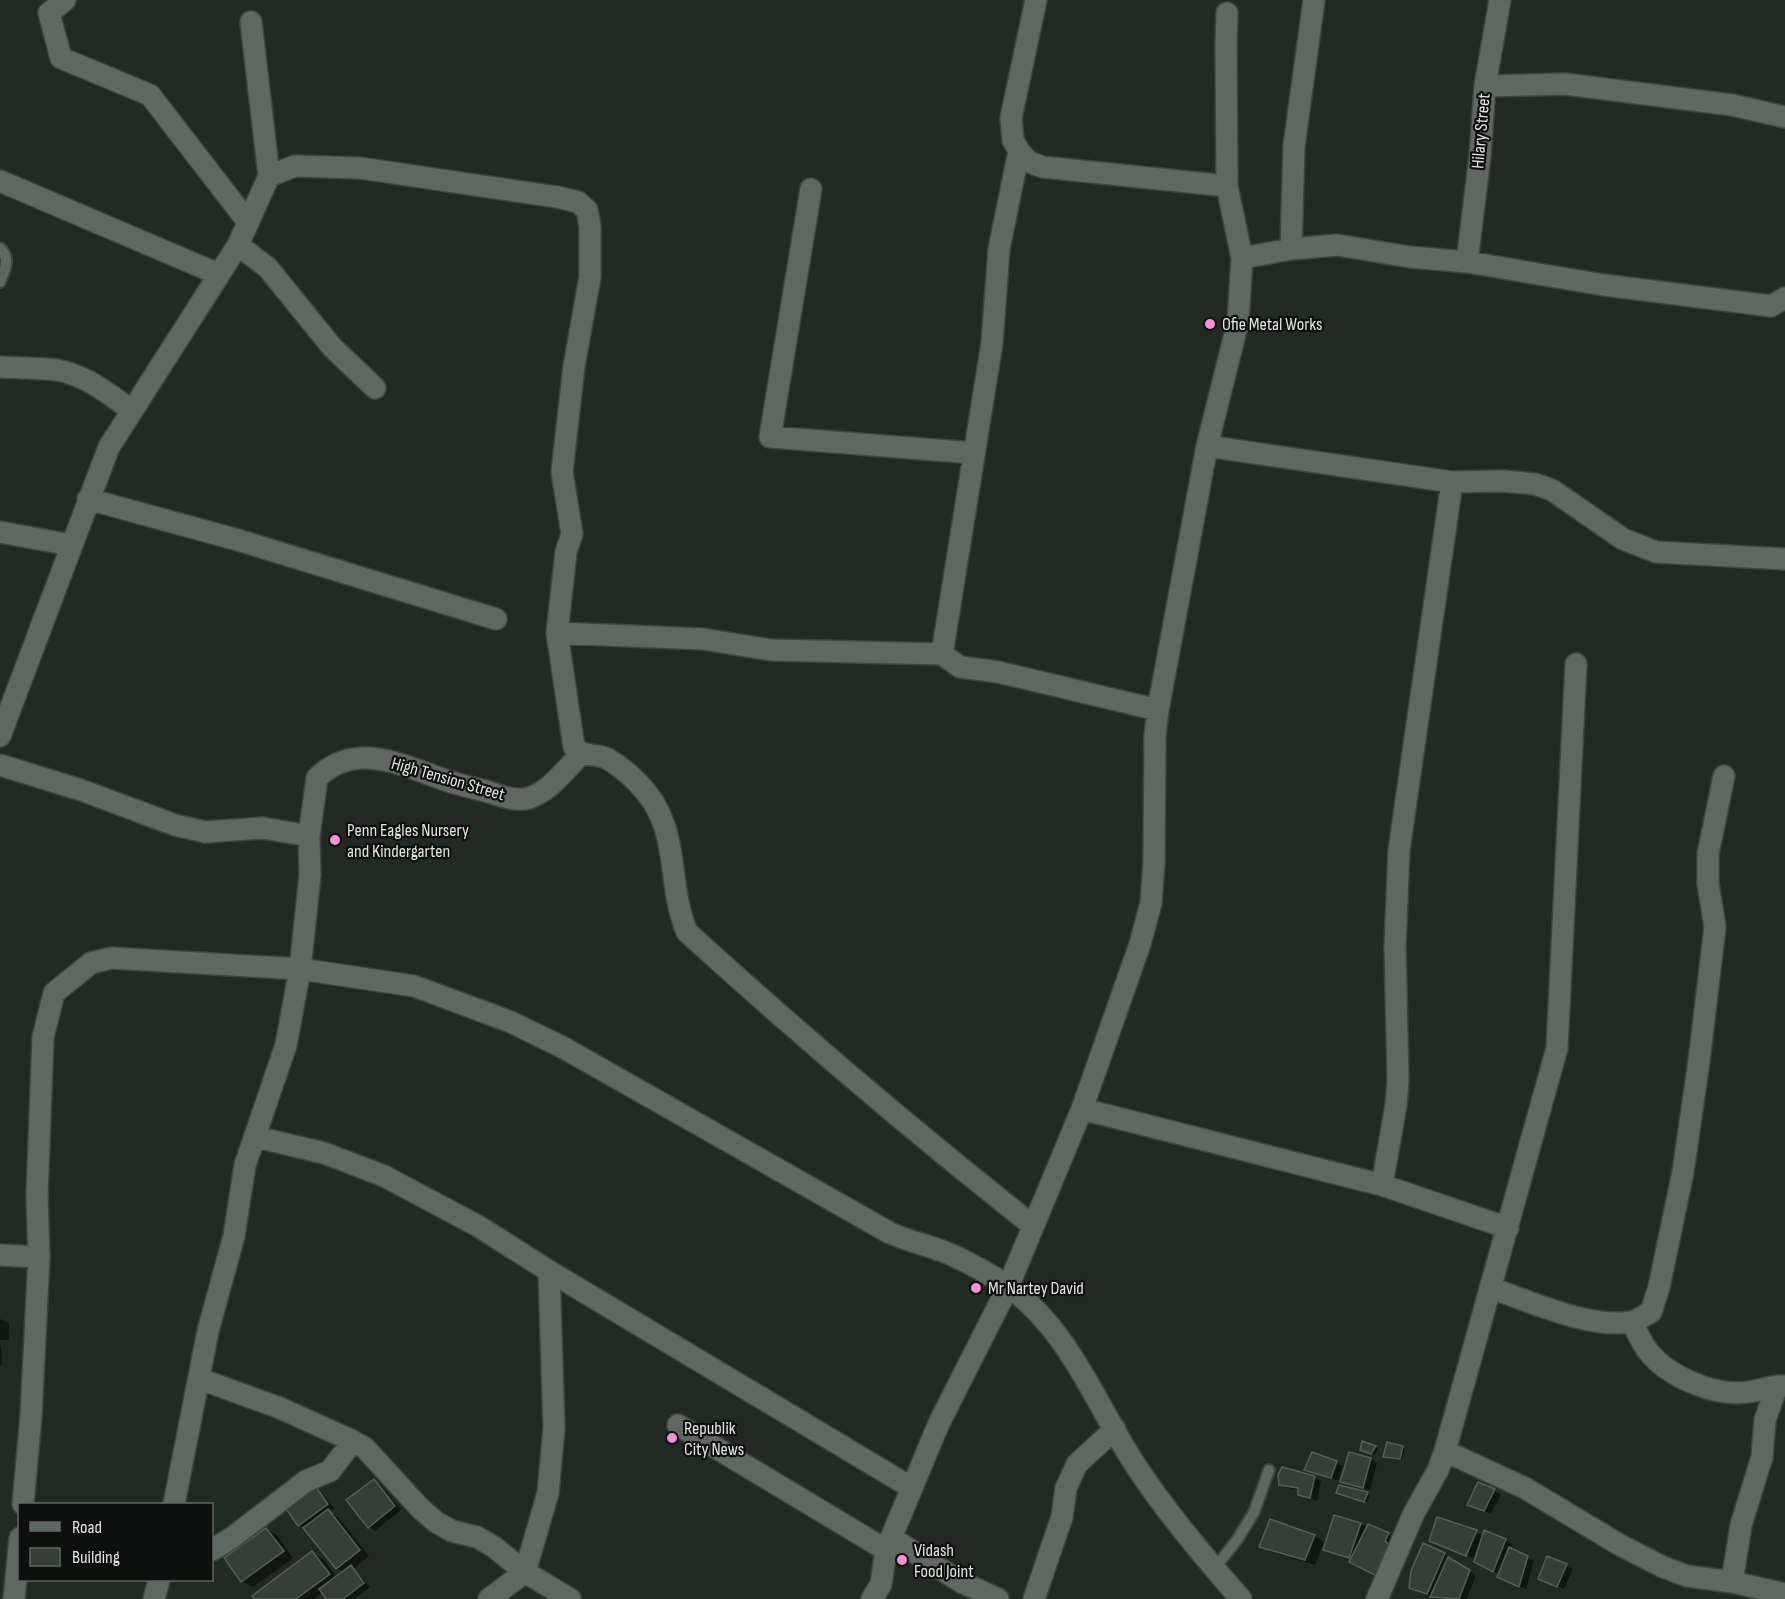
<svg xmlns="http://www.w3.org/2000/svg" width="1785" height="1599" font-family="'Sofia Sans Condensed',sans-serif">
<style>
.shadow{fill:#0007}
.building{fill:#353d37;stroke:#545e57;stroke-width:1.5}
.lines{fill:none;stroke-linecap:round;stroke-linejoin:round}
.service-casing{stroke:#3d4540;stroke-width:14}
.minor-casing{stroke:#3d4540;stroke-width:24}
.service{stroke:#5e6761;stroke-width:10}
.minor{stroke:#5e6761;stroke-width:21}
.poi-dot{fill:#f391d5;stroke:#0d100e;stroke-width:2}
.labels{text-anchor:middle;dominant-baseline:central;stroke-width:4.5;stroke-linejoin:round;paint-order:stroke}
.street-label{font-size:18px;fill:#e0e5e1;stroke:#0d100e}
.poi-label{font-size:18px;fill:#e0e5e1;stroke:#0d100e;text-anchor:start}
</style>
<rect width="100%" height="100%" fill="#212923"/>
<!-- shadow -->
<path class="shadow" d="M0,1319L9,1323V1340H0Z
M0,1345L1,1346L2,1365H0Z
M1363,1443L1378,1448L1375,1455L1364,1451Z
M1402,1447L1405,1449L1402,1459L1385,1456Z
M1370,1459L1377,1463L1370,1490L1348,1485L1342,1481Z
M1336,1462L1343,1466L1338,1480L1306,1469Z
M1314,1477L1321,1481L1317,1501L1300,1494V1490L1288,1488L1281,1485Z
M374,1481L380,1484L401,1510L375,1531L369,1527Z
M1479,1484L1501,1494L1491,1514L1469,1504Z
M314,1486L320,1490L334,1508L329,1511L338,1517L369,1556L354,1569L370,1587L354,1599H328L323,1592L314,1599H256L312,1553L323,1559L337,1577L344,1572L337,1568L306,1529L299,1525Z
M1341,1494H1367L1370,1495L1367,1502Z
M1438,1518L1484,1536L1485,1532L1506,1540L1512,1544L1510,1550L1534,1561L1526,1589L1505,1580L1500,1575L1482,1566L1479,1550L1477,1549L1473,1558L1438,1544Z
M1360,1524L1395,1538L1382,1577L1357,1565L1352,1560L1325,1550Z
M266,1529L277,1535L293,1558L253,1587L242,1581Z
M1314,1536L1324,1542L1315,1565L1271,1552L1261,1546Z
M1444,1554L1451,1558L1450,1560L1476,1575L1467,1599H1435L1411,1587Z
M1548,1558L1573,1569L1564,1589L1546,1582Z"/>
<!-- building -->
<path class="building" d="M1362,1441L1376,1446L1371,1454L1360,1450Z
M1387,1442L1403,1446L1400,1459L1383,1457Z
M1312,1452L1337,1461L1331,1478L1304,1470Z
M1349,1452L1371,1458L1363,1488L1340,1482Z
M1282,1467L1315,1476L1310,1498L1298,1495V1488L1279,1485L1278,1475Z
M374,1479L395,1506L368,1528L346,1500Z
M1478,1482L1495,1489L1484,1511L1467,1505Z
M314,1484L328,1504L298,1526L284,1506Z
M1339,1485L1368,1492L1364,1502L1336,1493Z
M328,1509L360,1550L336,1569L303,1528Z
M1334,1515L1361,1523L1349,1558L1323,1550Z
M1437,1517L1477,1530L1466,1556L1429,1541Z
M1270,1519L1315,1535L1305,1560L1259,1547Z
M1368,1524L1389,1533L1385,1541L1391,1546L1385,1568L1379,1566L1375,1575L1349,1562Z
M266,1528L284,1551L241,1582L224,1558Z
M1484,1530L1506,1539L1493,1572L1474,1562Z
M1423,1543L1445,1553L1427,1594L1409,1588L1411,1571Z
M1509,1547L1528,1556L1519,1587L1497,1577Z
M312,1551L330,1574L296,1599H254L252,1596Z
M1547,1556L1567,1564L1557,1587L1538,1579Z
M1448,1557L1470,1570L1459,1599L1430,1597Z
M351,1565L364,1583L343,1599H326L319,1589Z"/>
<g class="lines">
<defs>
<path id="service" d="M0,248C11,259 5,269 0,282
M1214,1569L1237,1540L1254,1512L1269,1470"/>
<path id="minor" d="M65,0L49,13L61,58L150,95L248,222
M1036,0L1011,118L1013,140L1019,151L1029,162L1043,167L1227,186
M1227,13L1226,44L1227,186L1242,258
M1485,86L1565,84L1732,105L1785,117
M269,176L295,166L360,168L557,197L578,202L587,210L590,227V277L574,366L562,472L572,534L566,552L557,633L574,747C586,759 594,752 608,759C618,765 629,774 637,782C683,827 665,880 687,932C799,1034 913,1131 1032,1225
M0,181L218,274
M811,189L770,437L974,453
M238,245L268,268L332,347L375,388
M1291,249L1337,245L1410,257L1467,262L1604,285L1771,306L1785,298
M1467,262L1480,156L1485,86L1500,0
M0,367C19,368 38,368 57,370C85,375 108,393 131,410
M1207,446L1452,482L1503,481L1535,484L1552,490L1623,539L1656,552L1785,559
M88,499L238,540L496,619
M0,532L71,545
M557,633L703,639L771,650L942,654L960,667L998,672L1158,710
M942,654L992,343L999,249L1019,151
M0,736L109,447L238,245L269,176L251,22
M0,765L81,790L175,825L205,832L263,828L309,836
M1082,1109L1382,1185L1508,1228
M256,1137L324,1153L384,1176L478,1226L549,1271L912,1488
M1382,1185L1396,1105L1398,1081L1395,946L1399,850L1452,482
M0,1255L39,1257
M1491,1288C1529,1301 1590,1329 1630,1322C1637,1321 1645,1315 1651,1312L1659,1287L1683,1172L1699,1061L1715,927L1708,884V854L1724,776
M1632,1322C1637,1331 1641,1343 1648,1351C1668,1377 1716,1397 1748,1392C1761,1391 1772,1385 1785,1386
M200,1379L280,1408L353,1441L365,1448L420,1508L436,1522L452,1531L477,1537L494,1547L525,1572L570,1599
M1777,1386L1765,1420L1762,1457L1741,1525L1732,1582L1785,1594
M678,1425L886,1550
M1445,1451L1525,1488L1620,1545L1663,1567L1687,1576L1732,1582
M23,1504L31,1416L39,1257L37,1196L43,1037L54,993L91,963L112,958L300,969L414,986L511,1022L564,1048L890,1233C908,1241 927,1245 945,1252C963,1259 993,1276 1009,1287C1069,1330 1096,1404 1134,1463C1165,1511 1203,1556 1241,1599
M174,1504L208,1331L234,1236L245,1165L286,1045L300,969L310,875L309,836L317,778C355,740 402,765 445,780C459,785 474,788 489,792C500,796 517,802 529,798C550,791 566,769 581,754
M892,1538L961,1582L998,1599
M212,1550L233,1537L306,1481L330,1471L353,1441
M14,1599L20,1538
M154,1599L159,1580
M489,1599L525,1572L548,1493L554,1428L549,1271
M872,1599L881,1584L886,1550L939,1423L1008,1287L1082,1109L1140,944L1151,903L1154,862L1155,735L1158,710L1207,446L1238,322L1242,258L1291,249L1294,146L1314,0
M1034,1599L1062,1517L1066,1488L1077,1464L1115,1429
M1377,1599L1414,1513L1438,1470L1445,1451L1557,1048L1576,664"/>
</defs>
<!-- service casing -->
<use href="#service" class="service-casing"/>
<!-- minor casing -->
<use href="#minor" class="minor-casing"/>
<!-- service -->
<use href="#service" class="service"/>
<!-- minor -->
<use href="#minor" class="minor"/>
</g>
<!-- markers -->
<g class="poi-dot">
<circle cx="1210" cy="324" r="6"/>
<circle cx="335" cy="840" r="6"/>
<circle cx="976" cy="1288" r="6"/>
<circle cx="672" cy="1438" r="6"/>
<circle cx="902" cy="1560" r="6"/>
</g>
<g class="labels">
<!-- street labels -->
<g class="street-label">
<text transform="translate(1481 131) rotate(-85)">Hilary Street</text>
<text transform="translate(448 779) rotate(16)">High Tension Street</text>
</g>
<!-- poi labels -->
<g class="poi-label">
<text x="1222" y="324">Ofie Metal Works</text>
<text x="347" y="830">Penn Eagles Nursery<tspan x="347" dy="21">and Kindergarten</tspan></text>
<text x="988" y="1288">Mr Nartey David</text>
<text x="684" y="1428">Republik<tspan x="684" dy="21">City News</tspan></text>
<text x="914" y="1550">Vidash<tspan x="914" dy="21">Food Joint</tspan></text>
</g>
</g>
<!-- legend -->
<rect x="18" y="1503" width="195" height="78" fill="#0d100e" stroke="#616562" stroke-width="1.5"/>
<rect x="30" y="1522" width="30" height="9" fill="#5e6761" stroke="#616562" stroke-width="1.5"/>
<text x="72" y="1533" font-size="18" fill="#e0e5e1">Road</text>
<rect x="30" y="1548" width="30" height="18" fill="#353d37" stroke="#616562" stroke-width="1.5"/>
<text x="72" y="1563" font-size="18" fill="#e0e5e1">Building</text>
</svg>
